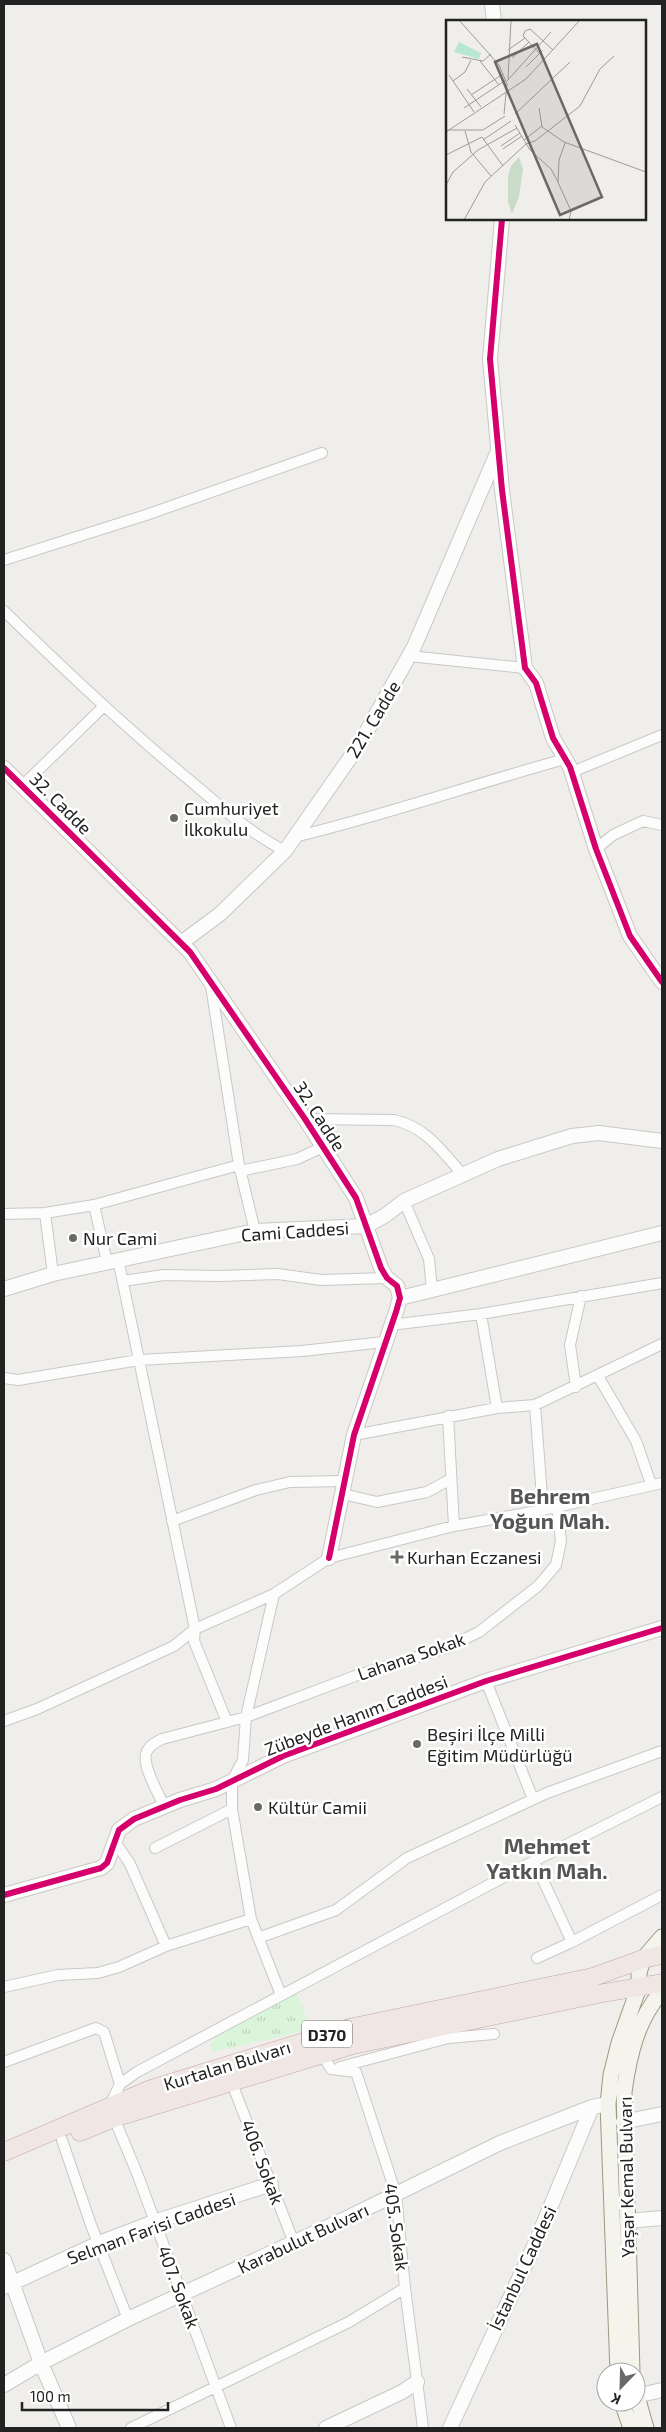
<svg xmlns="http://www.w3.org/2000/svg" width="666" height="2432" font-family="'Exo 2',sans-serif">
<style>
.park{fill:url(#park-tufts)}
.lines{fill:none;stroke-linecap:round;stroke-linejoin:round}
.minor-casing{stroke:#c9c8c7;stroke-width:12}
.tertiary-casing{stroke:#c9c8c7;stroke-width:16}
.secondary-casing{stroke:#999a82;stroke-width:17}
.trunk-casing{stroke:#c5a2ac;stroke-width:19}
.minor{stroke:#fdfcfc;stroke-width:10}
.tertiary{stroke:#fdfcfc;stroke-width:14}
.secondary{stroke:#f4f4ed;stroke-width:15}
.trunk{stroke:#f0e6e4;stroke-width:18}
.cycleway-casing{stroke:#fff;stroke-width:9}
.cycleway{stroke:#d6006c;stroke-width:6}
.poi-dot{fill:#6a6968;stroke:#fff;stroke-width:2}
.labels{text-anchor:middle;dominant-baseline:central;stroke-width:5;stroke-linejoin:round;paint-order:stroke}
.shield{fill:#fff;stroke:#646464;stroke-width:1}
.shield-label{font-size:16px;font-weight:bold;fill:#222}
.street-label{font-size:18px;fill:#222;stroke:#fff}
.poi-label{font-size:18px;fill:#222;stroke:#fff;text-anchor:start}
.district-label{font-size:22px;font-weight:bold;fill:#555;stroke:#fff}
.inset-road{fill:none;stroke:#9e9c9b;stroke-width:1}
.view{fill:#6a6968;fill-opacity:0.15;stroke:#6a6968;stroke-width:2.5}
.inset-edge{fill:none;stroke:#222;stroke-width:2.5}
</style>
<defs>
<pattern id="park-tufts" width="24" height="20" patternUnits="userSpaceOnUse" patternTransform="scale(1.25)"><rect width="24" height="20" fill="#daf5da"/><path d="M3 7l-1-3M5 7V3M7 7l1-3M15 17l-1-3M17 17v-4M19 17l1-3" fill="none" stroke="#bbd2bb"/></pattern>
</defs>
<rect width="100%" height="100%" fill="#f0eeeb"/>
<!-- park -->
<path class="park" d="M297,1993L311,2029L213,2052L210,2046L216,2035Z"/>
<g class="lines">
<defs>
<path id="minor" d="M4,560L146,515L322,453
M4,611C65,670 127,729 193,783C222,808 250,833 285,851
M409,656L525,668
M572,772L662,735
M22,786L104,706
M294,837C386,815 474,784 565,759
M596,849L613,835L643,821L662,825
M211,986L239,1165L255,1231
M305,1119L394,1120C426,1127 442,1151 463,1175
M240,1171L297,1159L323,1147
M404,1201L429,1259L432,1290
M94,1205L107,1262
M45,1213L53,1274
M4,1214L45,1213L94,1205L239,1165
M118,1259L195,1629L194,1641L227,1722
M123,1281L164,1275L219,1276L278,1274L321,1280L387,1278
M481,1314L497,1408
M391,1325L481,1314L662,1283
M598,1376L636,1441L651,1484
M4,1378L18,1380L139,1360L302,1351L384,1342
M576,1387L570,1345L581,1296
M535,1405L543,1510
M448,1416L454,1526
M354,1435L497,1408L535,1405L662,1344
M343,1494L377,1502L427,1492L451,1479
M172,1521L256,1490L290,1482L345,1481
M274,1594L246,1717L243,1760L232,1781V1809L251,1919L281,1995
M486,1681L533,1799
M4,1721L37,1709L174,1646L195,1629L274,1594L329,1558L454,1526L543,1510L662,1483
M164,1806C159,1794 140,1763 147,1751C150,1745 156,1742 162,1739L246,1717L355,1676L446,1648L479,1632L538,1586L556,1565L561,1541L557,1505
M114,1840L130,1864L166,1946
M155,1848L232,1809
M534,1861L572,1942
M258,1938L336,1910L407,1858L547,1793L662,1751
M537,1958L572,1942L662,1895
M4,1987L58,1975L98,1973L119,1967L166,1946L251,1919
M322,2054L331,2069L356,2072L396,2194L405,2288L423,2428
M4,2062L96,2028L104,2032L120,2084
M340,2067L448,2038L494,2034
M231,2081L294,2243
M109,2107L120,2084L137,2072L534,1861L662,1797
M114,2118L137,2173L231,2428
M62,2140L91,2225L128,2319
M131,2428L349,2322L405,2288"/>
<path id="tertiary" d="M492,4L494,21
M502,219L490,359L502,490L525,668L536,683L553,738L570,767L596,849L630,936L662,982
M4,768L190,952L305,1119L356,1198L381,1268L387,1278L397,1286L400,1298L396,1312L354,1435L329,1558
M181,943L220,914L285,851L359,745L414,647L498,451
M4,1289L53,1274L255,1231L366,1226L386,1215L404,1201L498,1159L572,1136L599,1133L662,1141
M400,1298L662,1233
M4,1895L101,1868L107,1863L119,1830L134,1819L180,1800L216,1789L283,1756L486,1681L662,1628
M623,2122L662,2114
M627,2221L662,2218
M4,2260L41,2363L69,2428
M4,2287L99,2243L154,2222L271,2184
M4,2385L41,2363L128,2319L351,2216L500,2143L592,2107L608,2104
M636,2396L662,2390
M326,2428L402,2392L417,2382
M450,2428L535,2244L592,2107"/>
<path id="secondary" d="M618,2372L608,2104L611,2075L619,2043L639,1987V1973L643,1959L662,1937
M632,2372L624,2092C629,2055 637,2020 662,1991
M636,2393L646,2428
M622,2402L631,2428"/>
<path id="trunk" d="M80,2132L114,2118L353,2045L598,1994L662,1983
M4,2152L151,2089L349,2028L593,1977L643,1959L662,1955"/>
</defs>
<!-- minor casing -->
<use href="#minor" class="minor-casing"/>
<!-- tertiary casing -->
<use href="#tertiary" class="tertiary-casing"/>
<!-- secondary casing -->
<use href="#secondary" class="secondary-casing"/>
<!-- trunk casing -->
<use href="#trunk" class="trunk-casing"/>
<!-- minor -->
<use href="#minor" class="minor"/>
<!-- tertiary -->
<use href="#tertiary" class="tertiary"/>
<!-- secondary -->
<use href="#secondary" class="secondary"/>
<!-- trunk -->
<use href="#trunk" class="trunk"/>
<defs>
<path id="cycleway" d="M502,219L490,359L502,490L525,668L536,683L553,738L570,767L596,849L630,936L662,982
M4,768L190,952L305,1119L356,1198L381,1268L387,1278L397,1286L400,1298L396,1312L354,1435L329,1558
M4,1895L101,1868L107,1863L119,1830L134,1819L180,1800L216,1789L283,1756L486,1681L662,1628"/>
</defs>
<!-- cycleway casing -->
<use href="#cycleway" class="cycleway-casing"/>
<!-- cycleway -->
<use href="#cycleway" class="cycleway"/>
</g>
<!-- markers -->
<g class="poi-dot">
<circle cx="174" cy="818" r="5"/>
<circle cx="73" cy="1238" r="5"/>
<path d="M394.5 1549.5h5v5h5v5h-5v5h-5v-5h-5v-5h5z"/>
<circle cx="417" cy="1744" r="5"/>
<circle cx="258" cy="1807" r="5"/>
</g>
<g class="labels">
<!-- shield labels -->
<rect class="shield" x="302" y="2020.5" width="50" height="27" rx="4"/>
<g class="shield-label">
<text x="327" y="2034">D370</text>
</g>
<!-- street labels -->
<g class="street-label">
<text transform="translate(373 719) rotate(-59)">221. Cadde</text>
<text transform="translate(61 803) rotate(45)">32. Cadde</text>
<text transform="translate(320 1116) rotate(57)">32. Cadde</text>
<text transform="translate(295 1231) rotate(-4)">Cami Caddesi</text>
<text transform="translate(411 1656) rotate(-19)">Lahana Sokak</text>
<text transform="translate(356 1715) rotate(-21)">Zübeyde Hanım Caddesi</text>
<text transform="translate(227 2065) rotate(-17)">Kurtalan Bulvarı</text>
<text transform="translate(263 2162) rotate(69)">406. Sokak</text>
<text transform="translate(626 2177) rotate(-91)">Yaşar Kemal Bulvarı</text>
<text transform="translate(397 2227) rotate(82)">405. Sokak</text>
<text transform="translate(151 2228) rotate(-20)">Selman Farisi Caddesi</text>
<text transform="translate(303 2238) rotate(-25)">Karabulut Bulvarı</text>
<text transform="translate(522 2268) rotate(-65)">İstanbul Caddesi</text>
<text transform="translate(179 2287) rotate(69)">407. Sokak</text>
</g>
<!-- poi labels -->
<g class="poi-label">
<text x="184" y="808">Cumhuriyet<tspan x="184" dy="21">İlkokulu</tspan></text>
<text x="83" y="1238">Nur Cami</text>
<text x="407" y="1557">Kurhan Eczanesi</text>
<text x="427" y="1734">Beşiri İlçe Milli<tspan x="427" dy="21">Eğitim Müdürlüğü</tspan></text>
<text x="268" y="1807">Kültür Camii</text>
</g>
<!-- district labels -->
<g class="district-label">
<text x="550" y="1495">Behrem<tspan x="550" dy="25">Yoğun Mah.</tspan></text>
<text x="547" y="1845">Mehmet<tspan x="547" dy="25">Yatkın Mah.</tspan></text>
</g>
</g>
<!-- overview -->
<g transform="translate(446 20)">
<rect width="200" height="200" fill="#f0eeeb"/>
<path d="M73,137L77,149L73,177L66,194L62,182V157L65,146Z" fill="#cadbca"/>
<path d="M13,22L35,33L33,39L8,32Z" fill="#b7e6d2"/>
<path class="inset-road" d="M13,0L53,45L61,64L58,94M62,30L79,18M16,37L37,41L45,34M66,38L83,22M99,39L77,16L79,11L84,9L107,30M34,41L53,65M80,47L97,30M3,55L28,92M62,59L65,0M7,61L19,52L25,40M61,61L105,12M21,69L35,87M25,75L57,54M18,88L60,60M93,88L96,107L118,122L200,152M69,94L124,42M69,105L84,130L105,149L111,160L125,191L123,200M1,110H37L59,96M19,111L25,132L45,156M0,112L80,59L134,0M37,120L65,101M78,120L96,106M55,126L74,113M57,129L76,116M0,135L36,117L57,146M112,162L113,140L119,123M0,165L7,152L32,130L71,108M18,200L39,162L80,124L89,121L134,86L154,49L168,36"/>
<path class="view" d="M91,24L156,177L114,195L49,42Z"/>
<rect width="200" height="200" class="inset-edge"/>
</g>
<!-- border -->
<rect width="666" height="2432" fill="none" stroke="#222222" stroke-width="10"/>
<!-- north arrow -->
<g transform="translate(621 2387) rotate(203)"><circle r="24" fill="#ffffff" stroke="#a7a7a7"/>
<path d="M0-4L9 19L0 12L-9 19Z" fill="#6a6968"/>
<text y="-8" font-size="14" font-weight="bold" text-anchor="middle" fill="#222222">K</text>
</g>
<!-- scale -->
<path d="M22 2402v8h146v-8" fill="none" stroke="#222222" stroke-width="2.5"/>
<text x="30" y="2402" font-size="15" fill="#222222" stroke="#ffffff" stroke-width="4" paint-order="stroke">100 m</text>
</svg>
